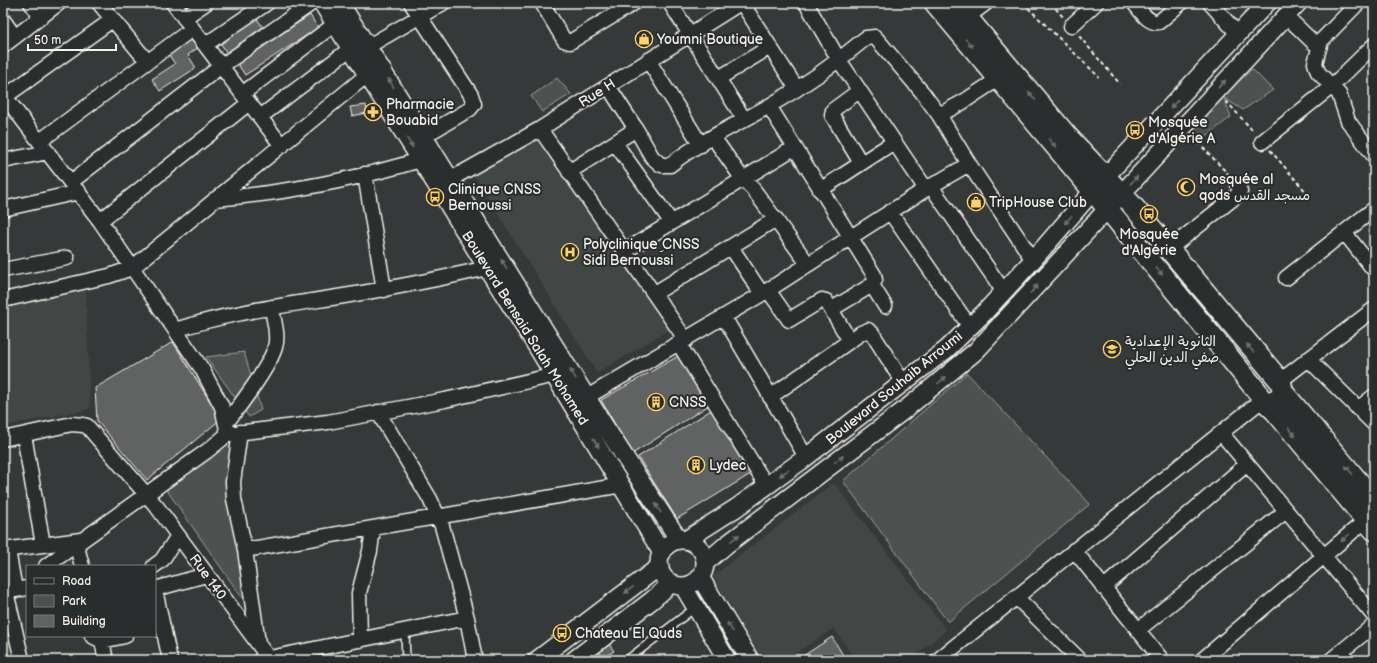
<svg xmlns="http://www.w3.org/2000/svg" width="1377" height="663" font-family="'Balsamiq Sans','Playpen Sans Arabic',sans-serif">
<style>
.built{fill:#434645}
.green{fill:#4e514f;stroke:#a1a19c}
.building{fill:#616362;stroke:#f4f1e8}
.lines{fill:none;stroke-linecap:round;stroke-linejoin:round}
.service-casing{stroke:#f4f1e8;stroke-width:10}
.minor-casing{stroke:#f4f1e8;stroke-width:17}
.tertiary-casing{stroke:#f4f1e8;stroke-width:20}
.secondary-casing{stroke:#f4f1e8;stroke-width:23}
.path{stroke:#f4f1e8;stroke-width:2;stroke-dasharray:4 3;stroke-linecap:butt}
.service{stroke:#2a2d2e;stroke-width:7}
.minor{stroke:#2a2d2e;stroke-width:14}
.tertiary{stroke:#2a2d2e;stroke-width:17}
.secondary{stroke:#2a2d2e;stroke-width:20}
.oneway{fill:#71726f}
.labels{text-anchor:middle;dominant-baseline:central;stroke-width:4;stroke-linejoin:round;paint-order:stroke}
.poi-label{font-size:14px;fill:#f4f1e8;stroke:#2a2d2e;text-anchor:start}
.street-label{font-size:14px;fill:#f4f1e8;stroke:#2a2d2e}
</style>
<rect width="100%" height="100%" fill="#363939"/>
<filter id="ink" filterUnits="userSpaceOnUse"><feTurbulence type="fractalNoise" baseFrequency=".025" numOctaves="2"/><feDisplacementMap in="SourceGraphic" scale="8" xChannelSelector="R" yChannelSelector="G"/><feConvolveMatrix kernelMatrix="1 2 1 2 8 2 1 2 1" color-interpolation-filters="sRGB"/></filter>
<g filter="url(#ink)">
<!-- built -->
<path class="built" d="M541,134L670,329L597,373L474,175Z
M86,290L90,409L3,426V307Z
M834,483L946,630L910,660H855L834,628L785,660H762L713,576Z"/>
<!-- green -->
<path class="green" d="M1252,69L1273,90L1243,110L1224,98L1231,117L1204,138L1187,131Z
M557,78L571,94L542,112L531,96Z
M244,352L261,410L249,417L206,357Z
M967,373L1090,504L948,622L843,481Z
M235,437L252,612L166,489Z"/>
<!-- building -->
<path class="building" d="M254,15L263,27L227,53L219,41Z
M310,15L318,28L245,75L237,63Z
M192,36L199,47L188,55L196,68L160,91L152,79L175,64L167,52Z
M366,105L367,113L352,116L350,107Z
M173,342L221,419L147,480L97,421L95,388Z
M682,354L711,404L632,454L601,400Z
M711,410L754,472L677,519L638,457Z
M832,637L846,660H797Z
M605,639L614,651L603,658L595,646Z"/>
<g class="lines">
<defs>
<path id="service" d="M405,631L406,660
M627,660L696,607"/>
<path id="minor" d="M31,3L41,17
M99,3L147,61
M173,3L282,146
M411,3L471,95L474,104L470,109L424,136
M542,3L564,40L570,42L634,3
M670,3L744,119
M742,3L797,89
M806,3L839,60L926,189
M1134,3C1141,11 1148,24 1159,22L1181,3
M1210,3L1238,34
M1286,16L1314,43L1321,41L1358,3
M184,18L206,3
M3,20L15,37
M960,23L986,3
M1071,26L1096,3
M1321,41L1315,63L1318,72L1339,94L1348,121L1374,156
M205,45L267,3
M3,46L59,3
M367,47L443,3
M648,60L701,145
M719,78L770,47
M608,86L636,129L652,157L661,165H670C700,141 736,125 769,106C804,86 836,63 866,38L875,37L922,92L939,115
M859,91L833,110L832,115L861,163
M3,94L100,221L202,369L222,407L228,434L207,451L46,566
M242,94L335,24
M3,98L112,20
M769,106L874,275L875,280L872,285L832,309
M260,117L350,49
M540,129L686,340
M713,137L742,178L753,189L808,264
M40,141L192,29
M1262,142L1331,87L1374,45
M615,143L672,223
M3,161L48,152
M969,164L1033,260
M569,172L636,129
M365,174L384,290
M451,179L540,129L740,3
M71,182L220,67L312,3
M931,186L1004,292
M820,190L894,142
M215,199C284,193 354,180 420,160
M3,209L79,192
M890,212L970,327
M100,221L249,103
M1344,232L1374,270
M731,247L762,294
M1169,249L1235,197L1240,192L1238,184
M625,251L794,148
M3,270L67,258
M1286,278L1374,209
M872,285L885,306
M768,290L789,320L822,300L826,301L850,341
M655,293L776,219
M3,300L109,276L132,268L367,75
M724,317L806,457
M175,330C230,312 287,305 344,296C392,288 440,279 487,268
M679,344L766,485
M1308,359L1374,424
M1280,381L1374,309
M587,397L762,294L926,189L969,164L939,115L963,102L998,79
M770,397L861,333L868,330L872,333L904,384
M1358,409L1374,396
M378,412L430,499L442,526L467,618L475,660
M226,423C239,407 270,366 275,347C279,335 273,319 272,307
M240,432L233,482L234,499L245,550L258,643
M228,434L328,422L445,400L555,375
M1222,434L1374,616
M24,435L43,545
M3,439L72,424L83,425L87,426L157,507L270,660
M76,543L82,566
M3,550L81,540
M8,550L15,590L27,588
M245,550L622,485
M1074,550L1162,660
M154,566L162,560L178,536
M1103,588L1247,464
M155,589L206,575
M155,590L170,660
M7,596L22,660
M1016,597L1080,660
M1138,630L1286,511
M92,636L102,641L106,660
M360,640L359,593L370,551L373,528
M102,641L125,636
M260,660L467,618
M938,660L1262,400
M1202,660L1366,520
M1331,660L1374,625"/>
<path id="tertiary" d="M322,3L437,186L487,268L531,337L662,553
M340,3L604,425L679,540
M686,540L736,508L801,461L947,349L983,314L1033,260L1105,177L1267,3
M659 563a23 23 0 1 1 46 0a23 23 0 1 1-46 0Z
M705,563L726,545L907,408L976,351L1298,3
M700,577L750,660
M683,586L727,660
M537,660L660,566
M574,660L651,601L672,583"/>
<path id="secondary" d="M935,3L1093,191L1257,391
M955,3L1068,137L1132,205L1280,381C1286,393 1279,401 1267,402
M1282,391L1374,500
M1260,397L1275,411L1374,530"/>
</defs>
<!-- service casing -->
<use href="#service" class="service-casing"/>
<!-- minor casing -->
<use href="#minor" class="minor-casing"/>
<!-- tertiary casing -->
<use href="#tertiary" class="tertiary-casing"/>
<!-- secondary casing -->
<use href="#secondary" class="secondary-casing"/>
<!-- path -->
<path class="path" d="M1023,3L1099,77
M1051,3L1063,17
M1079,36L1120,84
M1226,101L1254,132
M1193,137L1230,176
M1270,150L1307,193"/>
<!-- service -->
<use href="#service" class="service"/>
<!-- minor -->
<use href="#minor" class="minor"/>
<!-- tertiary -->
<use href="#tertiary" class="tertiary"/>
<!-- secondary -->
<use href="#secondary" class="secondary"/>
</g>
<!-- one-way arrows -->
<defs><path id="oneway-solid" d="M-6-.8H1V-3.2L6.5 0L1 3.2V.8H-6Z"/></defs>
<g class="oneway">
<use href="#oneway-solid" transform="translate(969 43) rotate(50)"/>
<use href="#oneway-solid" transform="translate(391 83) rotate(-122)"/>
<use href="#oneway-solid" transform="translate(1222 84) rotate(-47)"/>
<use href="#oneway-solid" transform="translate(1032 96) rotate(-131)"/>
<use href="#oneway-solid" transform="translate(1174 104) rotate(133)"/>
<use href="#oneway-solid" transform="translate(410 143) rotate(58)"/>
<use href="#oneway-solid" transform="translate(1052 143) rotate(50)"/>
<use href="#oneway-solid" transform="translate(1134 180) rotate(-47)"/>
<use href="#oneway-solid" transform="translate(1068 220) rotate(131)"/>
<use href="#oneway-solid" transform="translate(504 264) rotate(-122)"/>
<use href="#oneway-solid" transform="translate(1159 271) rotate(50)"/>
<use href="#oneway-solid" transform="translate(1034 289) rotate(-48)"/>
<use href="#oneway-solid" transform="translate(1250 348) rotate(-130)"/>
<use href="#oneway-solid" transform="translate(573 374) rotate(-122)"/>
<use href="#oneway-solid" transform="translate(942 380) rotate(-39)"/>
<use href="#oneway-solid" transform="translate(1292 432) rotate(50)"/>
<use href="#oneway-solid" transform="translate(596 443) rotate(58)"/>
<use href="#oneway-solid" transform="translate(839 459) rotate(-37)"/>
<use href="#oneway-solid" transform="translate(1349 470) rotate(-130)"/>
<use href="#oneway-solid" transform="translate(784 473) rotate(145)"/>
<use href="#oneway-solid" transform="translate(658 508) rotate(-122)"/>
<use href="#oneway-solid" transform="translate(735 538) rotate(-37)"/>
<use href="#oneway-solid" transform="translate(1345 538) rotate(139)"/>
<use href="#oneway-solid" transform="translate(629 590) rotate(143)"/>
<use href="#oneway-solid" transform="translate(730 627) rotate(-121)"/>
</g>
</g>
<!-- icons -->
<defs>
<symbol id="shop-ring" viewBox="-11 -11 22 22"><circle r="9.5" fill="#2a2d2e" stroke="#ffd166" stroke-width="1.5"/><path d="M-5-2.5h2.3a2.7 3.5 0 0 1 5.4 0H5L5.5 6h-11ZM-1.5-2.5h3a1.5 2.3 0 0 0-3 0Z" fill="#ffd166"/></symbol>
<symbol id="pharmacy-ring" viewBox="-11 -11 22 22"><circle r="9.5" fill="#2a2d2e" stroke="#ffd166" stroke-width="1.5"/><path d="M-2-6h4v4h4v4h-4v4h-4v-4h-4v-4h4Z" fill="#ffd166"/></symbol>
<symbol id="bus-ring" viewBox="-11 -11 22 22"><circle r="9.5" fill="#2a2d2e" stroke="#ffd166" stroke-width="1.5"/><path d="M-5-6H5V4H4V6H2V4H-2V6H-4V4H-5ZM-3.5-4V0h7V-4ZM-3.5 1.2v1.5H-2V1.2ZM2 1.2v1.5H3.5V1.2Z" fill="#ffd166"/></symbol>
<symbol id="mosque-ring" viewBox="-11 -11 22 22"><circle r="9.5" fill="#2a2d2e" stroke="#ffd166" stroke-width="1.5"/><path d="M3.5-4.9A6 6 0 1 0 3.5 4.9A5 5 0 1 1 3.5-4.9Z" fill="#ffd166"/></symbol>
<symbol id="hospital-ring" viewBox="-11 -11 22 22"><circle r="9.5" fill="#2a2d2e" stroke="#ffd166" stroke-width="1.5"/><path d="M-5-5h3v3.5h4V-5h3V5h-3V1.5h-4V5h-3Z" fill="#ffd166"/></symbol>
<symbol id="school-ring" viewBox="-11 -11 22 22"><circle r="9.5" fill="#2a2d2e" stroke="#ffd166" stroke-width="1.5"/><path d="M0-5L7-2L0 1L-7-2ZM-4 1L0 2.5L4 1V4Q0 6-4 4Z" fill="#ffd166"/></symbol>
<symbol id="building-ring" viewBox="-11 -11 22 22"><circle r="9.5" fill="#2a2d2e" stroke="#ffd166" stroke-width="1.5"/><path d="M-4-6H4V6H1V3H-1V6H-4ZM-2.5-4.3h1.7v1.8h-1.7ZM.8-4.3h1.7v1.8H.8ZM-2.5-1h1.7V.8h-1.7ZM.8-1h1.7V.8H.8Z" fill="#ffd166"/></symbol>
</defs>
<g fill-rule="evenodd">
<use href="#shop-ring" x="634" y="29" width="20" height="20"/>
<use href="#pharmacy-ring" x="363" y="102" width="20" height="20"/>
<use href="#bus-ring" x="1125" y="120" width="20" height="20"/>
<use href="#mosque-ring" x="1176" y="177" width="20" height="20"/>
<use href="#bus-ring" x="425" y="187" width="20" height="20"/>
<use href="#shop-ring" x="966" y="192" width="20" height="20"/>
<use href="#bus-ring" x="1139" y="204" width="20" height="20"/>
<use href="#hospital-ring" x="560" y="242" width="20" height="20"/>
<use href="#school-ring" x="1102" y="339" width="20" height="20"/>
<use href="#building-ring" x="646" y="392" width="20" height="20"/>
<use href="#building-ring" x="686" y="455" width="20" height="20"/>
<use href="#bus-ring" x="552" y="623" width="20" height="20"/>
</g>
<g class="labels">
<!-- poi labels -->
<g class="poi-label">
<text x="657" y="39">Youmni Boutique</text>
<text x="386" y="104">Pharmacie<tspan x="386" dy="16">Bouabid</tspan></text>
<text x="1148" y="122">Mosquée<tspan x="1148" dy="16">d'Algérie A</tspan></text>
<text x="1199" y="179">Mosquée al<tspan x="1199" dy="16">qods مسجد القدس</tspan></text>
<text x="448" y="189">Clinique CNSS<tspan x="448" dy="16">Bernoussi</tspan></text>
<text x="989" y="202">TripHouse Club</text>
<text x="1149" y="234" text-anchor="middle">Mosquée<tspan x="1149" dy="16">d'Algérie</tspan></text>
<text x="583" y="244">Polyclinique ِCNSS<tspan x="583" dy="16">Sidi Bernoussi</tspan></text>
<text x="1125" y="341">الثانوية الإعدادية<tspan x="1125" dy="16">صفي الدين الحلي</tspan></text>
<text x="669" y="402">CNSS</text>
<text x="709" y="465">Lydec</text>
<text x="575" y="633">Chateau El Quds</text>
</g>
<!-- street labels -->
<g class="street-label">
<text transform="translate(597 93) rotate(-32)">Rue H</text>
<text transform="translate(525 328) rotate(58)">Boulevard Bensaid Salah Mohamed</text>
<text transform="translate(894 388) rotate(-39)">Boulevard Souhaib Arroumi</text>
<text transform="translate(208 577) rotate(54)">Rue 140</text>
</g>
</g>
<!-- margin -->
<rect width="1377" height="663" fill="none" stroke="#2a2d2e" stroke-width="16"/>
<rect x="8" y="8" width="1361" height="647" fill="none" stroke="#f4f1e8" stroke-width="1.5" filter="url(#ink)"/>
<!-- legend -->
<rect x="26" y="565" width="130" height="72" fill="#2a2d2e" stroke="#7b7b78"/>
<rect x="34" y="578" width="20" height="6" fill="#2a2d2e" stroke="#7b7b78"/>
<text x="62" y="585" font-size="12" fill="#f4f1e8">Road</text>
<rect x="34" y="595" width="20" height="12" fill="#4e514f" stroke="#7b7b78"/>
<text x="62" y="605" font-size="12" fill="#f4f1e8">Park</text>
<rect x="34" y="615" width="20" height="12" fill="#616362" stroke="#7b7b78"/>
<text x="62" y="625" font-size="12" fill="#f4f1e8">Building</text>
<!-- scale -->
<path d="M28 44v6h88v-6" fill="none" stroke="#f4f1e8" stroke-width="2"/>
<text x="34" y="44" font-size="12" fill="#f4f1e8" stroke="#2a2d2e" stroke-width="3" paint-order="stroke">50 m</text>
</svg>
